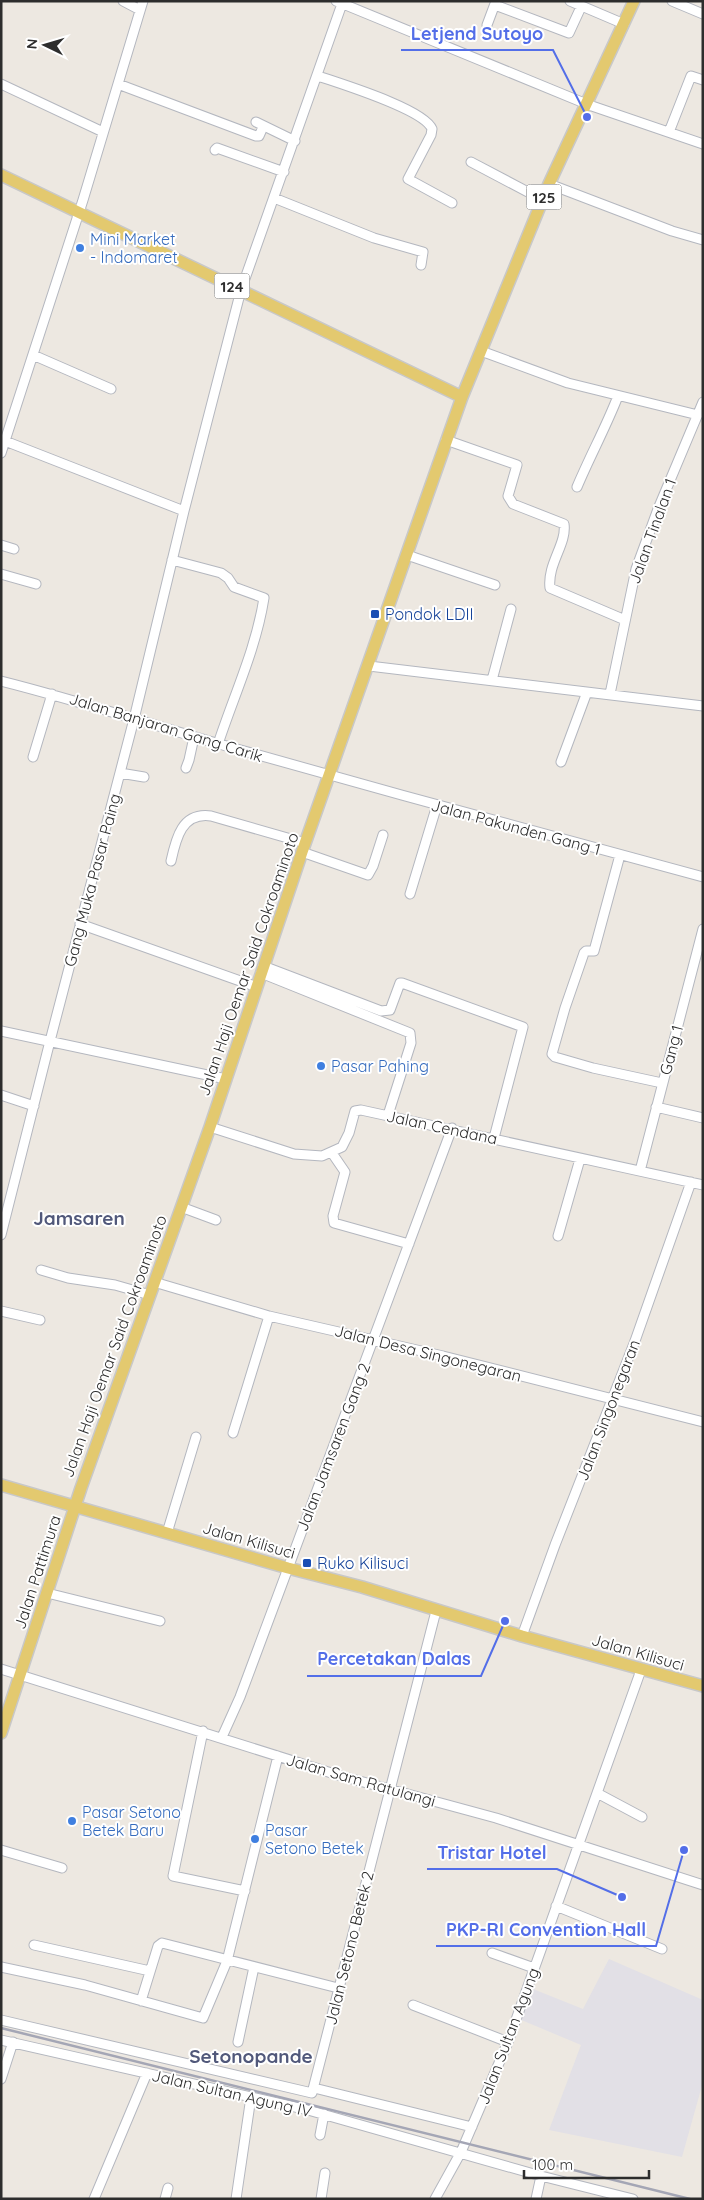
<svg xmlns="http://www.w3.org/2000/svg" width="704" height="2200" font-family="Quicksand,sans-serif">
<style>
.industrial{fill:#e2e0e6}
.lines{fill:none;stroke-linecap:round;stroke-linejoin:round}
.minor-casing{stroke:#b4b7bf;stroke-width:11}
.major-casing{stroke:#c8c8c8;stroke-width:14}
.minor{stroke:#fff;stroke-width:9}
.major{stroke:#e3c96f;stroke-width:11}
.rail{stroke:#a4a6b5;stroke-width:2.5}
.shop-dot{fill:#3f7fe0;stroke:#fff;stroke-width:2}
.transit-dot{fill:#1a4fb4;stroke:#fff;stroke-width:2}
.labels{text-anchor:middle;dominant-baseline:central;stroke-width:4;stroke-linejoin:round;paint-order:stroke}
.shield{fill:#fff;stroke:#6c6c6c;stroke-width:1}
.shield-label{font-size:15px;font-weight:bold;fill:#2d2d2d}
.shop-label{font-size:16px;fill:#366cbe;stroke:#fff;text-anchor:start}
.street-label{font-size:16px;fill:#2d2d2d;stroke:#fff}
.transit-label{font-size:16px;fill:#164399;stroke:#fff;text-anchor:start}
.quarter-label{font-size:19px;font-weight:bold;fill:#51587a;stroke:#fff}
.leader{fill:none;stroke:#536ee8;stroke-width:2}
.callout-dot{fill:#536ee8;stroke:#fff;stroke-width:2}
.callout-label{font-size:18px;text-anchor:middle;font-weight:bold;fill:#536ee8;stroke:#fff;stroke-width:4;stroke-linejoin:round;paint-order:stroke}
</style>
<rect width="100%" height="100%" fill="#ede8e1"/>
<!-- industrial -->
<path class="industrial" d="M609,1959L703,2000V2082L682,2157L549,2130L581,2045L519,2019L533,1989L583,2009Z"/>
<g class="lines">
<defs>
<path id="minor" d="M123,1L140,10
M336,1L589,105L703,144
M570,1L624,24
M672,1L703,14
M495,5L569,33L581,7
M487,25L496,1
M318,76C341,84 424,109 432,129L431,135L408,179L452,203
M1,84L103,132
M118,84L256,136H259L263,127
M256,122L295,141
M669,132L691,76L703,80
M215,150L217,148L284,172
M471,162L543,200
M549,184L672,231L703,240
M274,198L374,238L423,252L421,265
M481,351L568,383L698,415
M33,355L111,389
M446,440L517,465L508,496L513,504L564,524C567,544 547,564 550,588L625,620
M5,441L184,511
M1,453L83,200L143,1
M577,487C590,456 606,427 618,396
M1,545L14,549
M407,555L495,585
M172,560L221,573L228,578L234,587L264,598C256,649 234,695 218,744
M1,574L36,584
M369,666L703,706
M492,680L511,609
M1,681C81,701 158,727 237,749C392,793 547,835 703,877
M610,694L636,569L658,509L703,402
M33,757L52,694
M561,762L587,692
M186,768L189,760L194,737
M120,773L144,777
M302,852L368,875L373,866L383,835
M620,855L594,951H586L584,953L565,1008L552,1054L555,1057L593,1068L662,1083
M171,861C176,838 182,812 211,816L305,843
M410,894L437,805
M80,924L257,987
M263,966L381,1011L390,1010L400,983H402L523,1027L494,1138
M261,973L410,1033L411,1043L388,1115
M1,1031L226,1079
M1,1095L34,1106
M656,1107L703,1118
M210,1127L294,1154L322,1156L342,1147L349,1133L355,1111L361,1110L703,1185
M332,1153L345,1172L333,1216L334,1223L409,1244
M640,1171L703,929
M181,1207L216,1220
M1,1235L50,1041L134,719L184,511L241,290L343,1
M558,1236L580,1159
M41,1270L68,1278L115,1285L150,1295
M154,1282L269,1316L443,1356L703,1422
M1,1311L40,1320
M233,1433L269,1316
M167,1533L196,1437
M47,1593L160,1621
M522,1636L555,1545L635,1341L691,1182
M1,1669L341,1776L496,1818L703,1885
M203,1731L173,1876L245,1891
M222,1737L240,1697L452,1128
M597,1793L642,1817
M1,1850L62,1868
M556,1906L662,1949
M34,1945L150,1971
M492,1953L534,1968
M1,1967L85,1985L203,2018L227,1961L278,1756
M141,2001L158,1946L162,1943L338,1988
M413,2005L508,2042
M1,2020L312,2093L436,1611
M1,2040L308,2110L541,2176L633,2199
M238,2042L254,1967
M1,2079L13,2042
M314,2088L472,2127
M320,2135L324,2114
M94,2199L147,2073
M165,2199L168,2188
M236,2199L251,2097
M321,2199L325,2173
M435,2199L461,2152L508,2042L641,1670
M536,2199L541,2176"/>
<path id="major" d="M1,175L462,397
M1,1485L288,1568L362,1587L522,1636L703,1686
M1,1733L81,1488L210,1127L302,852L462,397L549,184L634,1"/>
</defs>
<!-- minor casing -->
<use href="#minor" class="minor-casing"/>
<!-- major casing -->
<use href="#major" class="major-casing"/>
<!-- minor -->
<use href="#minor" class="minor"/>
<!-- major -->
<use href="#major" class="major"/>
<!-- rail -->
<path class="rail" d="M1,2028L690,2199"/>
</g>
<!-- markers -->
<g class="shop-dot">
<circle cx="80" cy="248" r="5"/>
<circle cx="321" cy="1066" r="5"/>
<circle cx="72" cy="1821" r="5"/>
<circle cx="255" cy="1839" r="5"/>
</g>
<g class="transit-dot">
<rect x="370" y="609" width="10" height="10" rx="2.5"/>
<rect x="302" y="1558" width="10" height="10" rx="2.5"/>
</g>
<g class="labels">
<!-- shield labels -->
<g class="shield">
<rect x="526.5" y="184.5" width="35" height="25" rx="4"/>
<rect x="214.5" y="273.5" width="35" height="25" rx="4"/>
</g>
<g class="shield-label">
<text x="544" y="197">125</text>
<text x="232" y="286">124</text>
</g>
<!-- shop labels -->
<g class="shop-label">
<text x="90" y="239">Mini Market<tspan x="90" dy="18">- Indomaret</tspan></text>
<text x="331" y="1066">Pasar Pahing</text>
<text x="82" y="1812">Pasar Setono<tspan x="82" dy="18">Betek Baru</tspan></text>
<text x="265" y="1830">Pasar<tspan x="265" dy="18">Setono Betek</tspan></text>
</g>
<!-- street labels -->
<g class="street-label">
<text transform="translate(652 531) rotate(-70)">Jalan Tinalan 1</text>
<text transform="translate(166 727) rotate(17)">Jalan Banjaran Gang Carik</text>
<text transform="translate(516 827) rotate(15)">Jalan Pakunden Gang 1</text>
<text transform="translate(92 880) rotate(-75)">Gang Muka Pasar Paing</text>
<text transform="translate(248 964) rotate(-71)">Jalan Haji Oemar Said Cokroaminoto</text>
<text transform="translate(671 1050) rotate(-75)">Gang 1</text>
<text transform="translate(442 1127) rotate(12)">Jalan Cendana</text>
<text transform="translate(114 1346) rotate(-70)">Jalan Haji Oemar Said Cokroaminoto</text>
<text transform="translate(428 1353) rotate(14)">Jalan Desa Singonegaran</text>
<text transform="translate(608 1410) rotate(-69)">Jalan Singonegaran</text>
<text transform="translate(333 1447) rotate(-69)">Jalan Jamsaren Gang 2</text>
<text transform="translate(249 1540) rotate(16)">Jalan Kilisuci</text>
<text transform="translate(37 1572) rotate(-72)">Jalan Pattimura</text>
<text transform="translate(638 1652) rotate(16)">Jalan Kilisuci</text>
<text transform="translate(361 1780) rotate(16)">Jalan Sam Ratulangi</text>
<text transform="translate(349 1948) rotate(-76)">Jalan Setono Betek 2</text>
<text transform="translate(508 2036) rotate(-69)">Jalan Sultan Agung</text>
<text transform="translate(232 2093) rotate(13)">Jalan Sultan Agung IV</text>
</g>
<!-- transit labels -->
<g class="transit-label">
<text x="385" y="614">Pondok LDII</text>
<text x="317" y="1563">Ruko Kilisuci</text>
</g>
<!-- quarter labels -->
<g class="quarter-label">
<text x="79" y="1218">Jamsaren</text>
<text x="251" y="2056">Setonopande</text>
</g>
</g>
<!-- callouts -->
<path class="leader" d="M587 117L553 50H401M505 1621L481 1676H307M622 1897L557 1869H427M684 1850L656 1946H436"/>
<g class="callout-dot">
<circle cx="587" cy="117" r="5"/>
<circle cx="505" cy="1621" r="5"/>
<circle cx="622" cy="1897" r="5"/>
<circle cx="684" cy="1850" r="5"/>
</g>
<g class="callout-label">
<text x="477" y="40">Letjend Sutoyo</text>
<text x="394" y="1665">Percetakan Dalas</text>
<text x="492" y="1859">Tristar Hotel</text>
<text x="546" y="1936">PKP-RI Convention Hall</text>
</g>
<!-- border -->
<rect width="704" height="2200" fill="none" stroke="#2d2d2d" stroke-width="5"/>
<!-- north arrow -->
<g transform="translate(45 45) rotate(275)" stroke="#ffffff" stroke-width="4" paint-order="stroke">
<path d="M0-4L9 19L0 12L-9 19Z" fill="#2d2d2d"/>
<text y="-8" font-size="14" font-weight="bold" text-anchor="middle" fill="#2d2d2d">N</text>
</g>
<!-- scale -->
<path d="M524 2170v8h125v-8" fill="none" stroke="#2d2d2d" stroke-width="2.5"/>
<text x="532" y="2170" font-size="15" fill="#2d2d2d" stroke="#ffffff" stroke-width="4" paint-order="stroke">100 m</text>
</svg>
